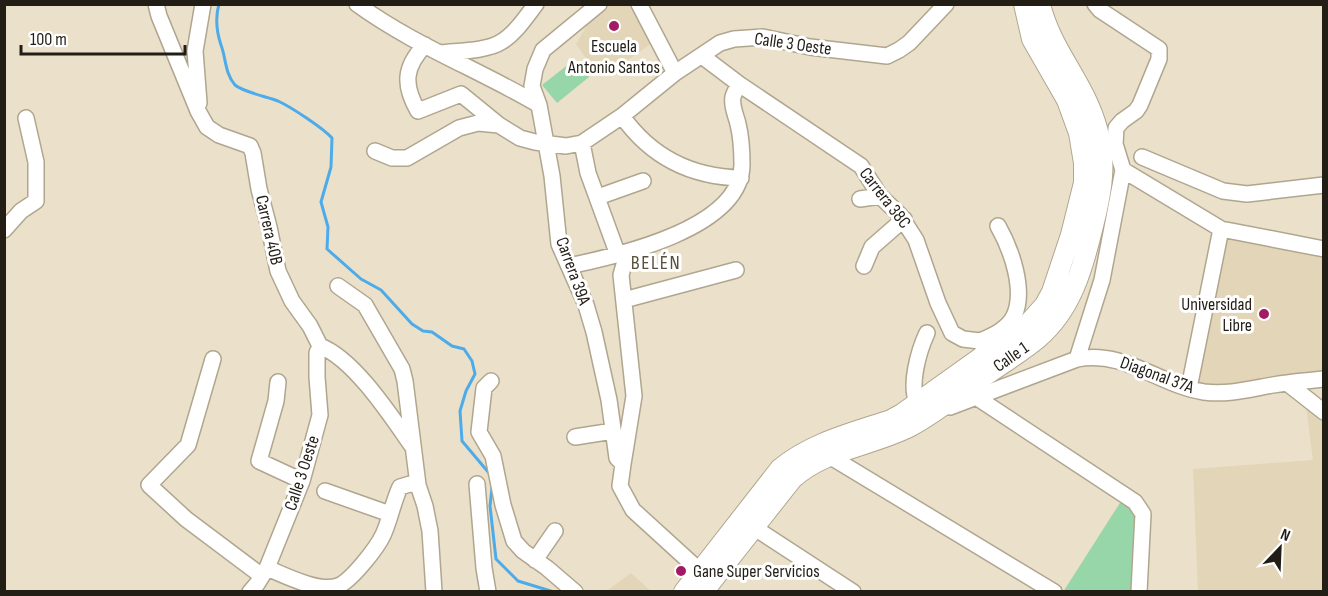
<svg xmlns="http://www.w3.org/2000/svg" width="1328" height="596" font-family="'Sofia Sans Condensed',sans-serif">
<style>
.built{fill:#e3d5b7}
.green{fill:#97d6a8}
.lines{fill:none;stroke-linecap:round;stroke-linejoin:round}
.stream{stroke:#4dabe9;stroke-width:3}
.minor-casing{stroke:#b0a68f;stroke-width:18}
.major-casing{stroke:#b0a68f;stroke-width:22}
.minor{stroke:#fff;stroke-width:15}
.major{stroke:#fff;stroke-width:20}
.poi-dot{fill:#a31a64;stroke:#fff;stroke-width:2}
.labels{text-anchor:middle;dominant-baseline:central;stroke-width:6;stroke-linejoin:round;paint-order:stroke}
.street-label{font-size:18px;fill:#221e16;stroke:#fff}
.poi-label{font-size:18px;fill:#221e16;stroke:#fff}
.neighbourhood-label{font-size:20px;letter-spacing:1.5px;fill:#58503c;stroke:#fff}
</style>
<rect width="100%" height="100%" fill="#ebe1ca"/>
<!-- built -->
<path class="built" d="M604,4L629,5L652,43L614,70L616,72L611,76L585,57L576,44L596,9Z
M1221,229L1323,249V379L1230,393L1191,381Z
M1305,399L1323,412V591H1198L1193,469L1313,460Z
M631,573L651,591L608,590Z"/>
<!-- green -->
<path class="green" d="M574,60L589,77L557,103L542,85Z
M1125,495L1135,502L1139,591L1063,592Z"/>
<g class="lines">
<!-- stream -->
<path class="stream" d="M219,4C215,18 217,33 221,45C226,58 225,74 235,85C243,92 268,97 278,101C291,107 323,128 332,138L331,167L321,202L328,227L327,249L361,279L381,290L412,324L423,331L432,332L452,346L464,349L472,361L475,374L466,391L460,411L462,441L489,473
M492,488L490,506L496,559L518,581L554,592"/>
<defs>
<path id="minor" d="M156,4L159,16L198,111L207,127L219,135L250,146L253,153L259,189L269,227L278,271L292,301L310,326L320,346C354,359 391,416 412,446
M357,4C413,45 480,70 539,105
M599,4L543,50L535,69L532,86L539,105L552,176L559,244L586,305L594,332L609,400L617,458L623,464L620,486L633,510L701,572
M639,4L675,73
M425,45C404,67 403,85 418,111L461,94L499,125
M441,53C458,51 487,51 501,42C515,34 526,17 536,4
M702,56L739,84L861,166L880,196L900,215L916,240L938,303L952,333L963,339L980,341L987,354
M199,103L195,51L203,4
M622,116C651,157 691,177 741,178
M582,143L588,173L618,255
M375,151L392,158H407L459,128L478,123L499,125L520,138L535,142L566,146L582,143L622,116L675,73L720,43L734,39L763,37L810,47L887,56L899,50L909,43L946,4
M1142,157L1223,191L1247,194L1324,185
M1123,170L1221,229L1324,249
M598,197L643,181
M860,199L880,196
M4,230L21,211L36,201V162L26,118
M569,266C617,256 741,229 742,165C742,152 741,136 738,124C736,115 731,106 733,97C734,93 737,88 739,84
M864,266L872,247L904,219
M338,286L365,305L402,369L405,381L418,485L425,506L430,531L434,592
M624,300L736,270
M980,341C992,336 1008,329 1014,316C1026,290 1011,249 998,226
M213,359L188,445L149,485L186,519L262,576
M1077,359L1102,280L1123,170L1115,144L1116,128L1122,121L1136,111L1140,105L1159,59V49L1100,10L1095,4
M491,381L484,388L479,432L493,456L503,505L514,541L523,551L547,568L575,592
M278,382L276,401L259,461L302,481
M1287,383L1324,412
M1189,388L1221,229
M976,397L1135,502L1143,514L1139,592
M918,404C908,387 919,350 927,333
M950,407L1077,359C1126,350 1159,385 1204,392C1228,395 1250,389 1273,385C1290,382 1307,381 1324,379
M575,437L613,431
M831,457L1054,592
M623,464L634,396L621,275L625,261L633,252
M477,484L484,568L488,592
M325,491L390,514
M747,523L853,592
M535,560L555,531
M267,568C284,575 319,593 338,586C351,581 377,548 383,535C390,520 393,502 400,487L410,484L418,485
M250,592L257,584L267,568L302,481L320,415L317,377V353L320,346"/>
<path id="major" d="M684,592L780,469C811,443 852,433 891,420L902,414L1028,324L1045,305L1052,292L1071,235L1084,183V163L1079,133L1067,100L1032,39L1024,4
M703,592L792,479C824,449 873,446 911,426C935,413 957,395 979,380C998,366 1020,353 1038,338C1072,309 1083,267 1093,226C1100,198 1106,169 1100,141C1090,87 1052,55 1040,4"/>
</defs>
<!-- minor casing -->
<use href="#minor" class="minor-casing"/>
<!-- major casing -->
<use href="#major" class="major-casing"/>
<!-- minor -->
<use href="#minor" class="minor"/>
<!-- major -->
<use href="#major" class="major"/>
</g>
<!-- markers -->
<g class="poi-dot">
<circle cx="614" cy="26" r="6"/>
<circle cx="1264" cy="314" r="6"/>
<circle cx="681" cy="571" r="6"/>
</g>
<g class="labels">
<!-- street labels -->
<g class="street-label">
<text transform="translate(793 44) rotate(8)">Calle 3 Oeste</text>
<text transform="translate(885 198) rotate(52)">Carrera 38C</text>
<text transform="translate(269 230) rotate(77)">Carrera 40B</text>
<text transform="translate(573 271) rotate(70)">Carrera 39A</text>
<text transform="translate(1011 357) rotate(-35)">Calle 1</text>
<text transform="translate(1157 375) rotate(20)">Diagonal 37A</text>
<text transform="translate(302 473) rotate(-72)">Calle 3 Oeste</text>
</g>
<!-- poi labels -->
<g class="poi-label">
<text x="614" y="46">Escuela<tspan x="614" dy="21">Antonio Santos</tspan></text>
<text x="1252" y="304" text-anchor="end">Universidad<tspan x="1252" dy="21">Libre</tspan></text>
<text x="693" y="571" text-anchor="start">Gane Super Servicios</text>
</g>
<!-- neighbourhood labels -->
<g class="neighbourhood-label">
<text x="656" y="263">BELÉN</text>
</g>
</g>
<!-- border -->
<rect width="1328" height="596" fill="none" stroke="#221e16" stroke-width="12"/>
<!-- north arrow -->
<g transform="translate(1280 548) rotate(23)" stroke="#ffffff" stroke-width="4.5" paint-order="stroke">
<path d="M0-4.5L10 22L0 15L-10 22Z" fill="#221e16"/>
<text y="-9" font-size="16" font-weight="bold" text-anchor="middle" fill="#221e16">N</text>
</g>
<!-- scale -->
<path d="M21 45v9h164v-9" fill="none" stroke="#221e16" stroke-width="3"/>
<text x="30" y="45" font-size="18" fill="#221e16" stroke="#ffffff" stroke-width="4.5" paint-order="stroke">100 m</text>
</svg>
